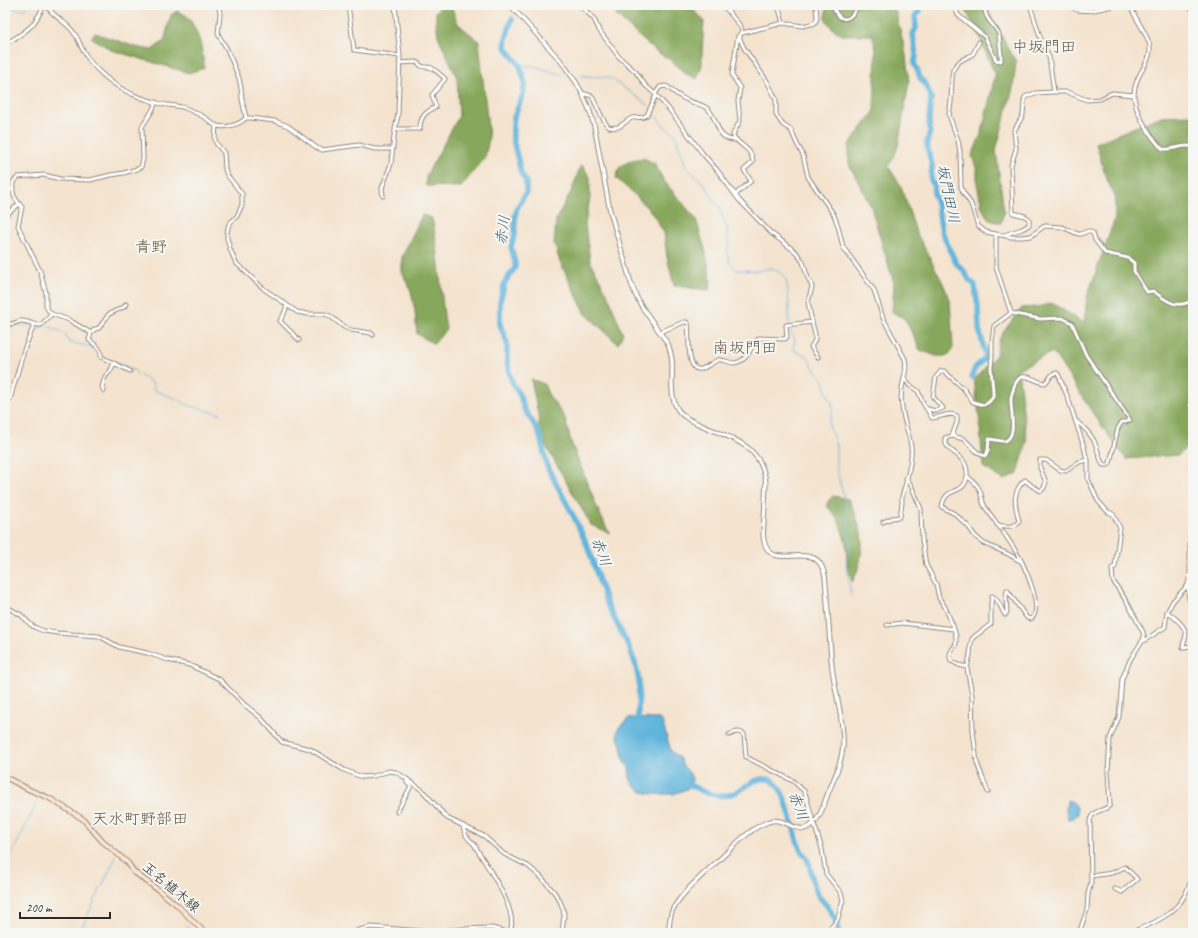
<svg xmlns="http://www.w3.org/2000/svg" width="1198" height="938" font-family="Caveat,'Klee One',sans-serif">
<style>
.forest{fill:#87a75b;stroke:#596943}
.water{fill:#61b5dd;stroke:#467084}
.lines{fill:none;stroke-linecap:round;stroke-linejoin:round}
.stream{stroke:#61b5dd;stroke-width:1}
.river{stroke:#61b5dd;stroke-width:5.5}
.minor-casing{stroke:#90877c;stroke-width:5}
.tertiary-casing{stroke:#90877c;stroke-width:5.5}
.secondary-casing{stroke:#90877c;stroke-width:6}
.minor{stroke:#fff;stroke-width:3}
.tertiary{stroke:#fff;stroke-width:3.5}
.secondary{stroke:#fde4d0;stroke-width:4}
.labels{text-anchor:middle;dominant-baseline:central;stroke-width:4;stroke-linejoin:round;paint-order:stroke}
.street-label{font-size:14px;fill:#2b2b2b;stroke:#f6f6f2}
.water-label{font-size:15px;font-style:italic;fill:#3e5b69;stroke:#f6f6f2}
.quarter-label{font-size:16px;fill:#6a5a44;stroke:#f6f6f2}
</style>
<rect width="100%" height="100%" fill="#f6f6f2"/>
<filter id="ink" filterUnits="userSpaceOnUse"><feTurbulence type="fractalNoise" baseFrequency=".025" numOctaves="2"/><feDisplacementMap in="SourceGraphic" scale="8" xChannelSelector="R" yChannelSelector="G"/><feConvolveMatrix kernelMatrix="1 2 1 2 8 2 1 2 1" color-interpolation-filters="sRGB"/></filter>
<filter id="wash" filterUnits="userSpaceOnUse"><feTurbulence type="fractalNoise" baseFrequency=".012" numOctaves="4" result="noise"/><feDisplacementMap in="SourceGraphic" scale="16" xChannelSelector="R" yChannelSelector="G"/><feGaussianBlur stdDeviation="0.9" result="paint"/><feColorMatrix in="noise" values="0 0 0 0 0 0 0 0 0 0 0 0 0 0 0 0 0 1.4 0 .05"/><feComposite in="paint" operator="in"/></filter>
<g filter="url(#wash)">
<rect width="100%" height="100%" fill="#f4e3ce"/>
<!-- forest -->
<path class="forest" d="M442,5L451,6L458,24L479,41L489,138L485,157L461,187L426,186V176L459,116L457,78L438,36L436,21V11Z
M609,5H690L704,21L702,53V65L697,79L684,73L672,61L657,52L643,40L618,17Z
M827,5H894L906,55L909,82L898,146L894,157L888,166L901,186L916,232L942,281L950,300L953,348L948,356H936L920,350L905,319L892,312L894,284L871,207L849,164V145L874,112L876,49L872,35H842L833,29L825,19Z
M965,5H985L1016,62L1013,88L996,150L1004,212L1001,223L989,220L982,208L977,184V170L972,156L982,132L995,75L978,33L965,9Z
M177,11C180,13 185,14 188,17C199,31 203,51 204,68L189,73L111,50L91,37L95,33L136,47L152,50L164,41L171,15Z
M1193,115V440L1179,455L1126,459L1096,418L1053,352L1018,369L1027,442L1018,473L1004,480L983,467L979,415L974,380L996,355L999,340L1004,331L1022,308L1038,307L1052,303L1084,323L1087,297L1115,218V196L1106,178L1096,143L1162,116Z
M643,158L654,163L664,181L696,219L706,253L711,281L709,290L674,286L667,257L664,233L652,213L636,196L616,178L619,168L631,160Z
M581,164L590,177V198L585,224L590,261L608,295L623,334L618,344L585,313L560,262L554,244L556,219L572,190Z
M422,215L432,218C440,254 440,292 446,329L434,344L417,334L415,311L411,291L402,272V257Z
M531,379L544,384L548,394L565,418L571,442L599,512L609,533L591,525L540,436L538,414Z
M833,496L848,499C860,523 866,538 859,565C857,571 856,576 852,582L847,563L846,543L838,519L827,506L828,501Z"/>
<!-- water -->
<path class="water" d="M629,718L659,719L662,721L671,751L681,760L682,765L689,772L691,776L692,780L687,789L673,794H652L642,792L634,786L630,778L629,768L623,757L621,746L617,733L619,727Z
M1068,800C1076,803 1077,806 1078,814L1073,818L1068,819C1066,814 1065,804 1068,800Z"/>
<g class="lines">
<!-- stream -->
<path class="stream" d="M10,5C16,9 24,13 28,5
M520,66H533L563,75
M581,76L606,77L612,79L648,105
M651,110L665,127L675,134L686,167L705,185L716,204L719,206L727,229L729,245L727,251L730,264L736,270L757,271L772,268C776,270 782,274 785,278C789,284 789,314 789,323
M790,326V330L795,340L793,350L807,356L814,369L824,380L827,394L832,403L833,409L829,425L836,445V467L840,484L844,496L848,516L850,541L846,565L851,595
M35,328L49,326L65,334L69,343C80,344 92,345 100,355
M5,344C6,340 6,334 8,330C13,323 24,324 31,326
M115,362L135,371
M136,373L152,383L154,390L179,400L187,405L221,414
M5,868L36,805
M81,929L116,857
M78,933L79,931
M184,933L188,925"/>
<!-- river -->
<path class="river" d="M919,5L920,11L915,17L916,28L913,34L916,56L914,64L918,71L920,78L926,85L931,97L929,119L930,131L927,143L928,150L932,166L931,180L934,185V194L937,203L942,232L956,263L964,271L969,280L975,285L976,294L978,306L979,329L986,356C980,366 974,364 972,377
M512,19L506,38L505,46L520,66L525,83L523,95L514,117L513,127V139L521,173L526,182V193L517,208L515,216V234L511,247L515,263V268L505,282L500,302V325L507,342V361L509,372L512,382L520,396L524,409L536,427L540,436L547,466L552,476L574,517L587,545L607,604L629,647L635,663L639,681L638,720L640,725
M684,781C701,792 721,802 740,790C749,785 756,777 768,779C786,782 793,831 799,846C801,852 806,855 808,861C812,871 812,882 816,891C818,897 823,901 827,906C833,914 837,923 839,933"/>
</g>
</g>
<g filter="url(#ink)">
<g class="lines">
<defs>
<path id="minor" d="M46,5C53,17 67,22 74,33C79,39 80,46 84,52C92,68 115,87 132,94C140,98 149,100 158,103C167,106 177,105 185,108C192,111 201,115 207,119C210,121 213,125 217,126C226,128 239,125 246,118H250L275,121L288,126L317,148L322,150L359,145L375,149H393
M219,5L220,14L218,34L227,49L239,78L241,88L242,99L246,118
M348,5L354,50L400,56
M580,5L594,19L599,30L619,57L636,72L645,85L656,95L668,108L703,154L717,170L739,200L771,233L796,252L803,262L808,278L811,284L812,287L808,302L812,322L815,334V340L811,347L818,357
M723,5L741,27L742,33
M778,5L783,23
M832,5C840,24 850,23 858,5
M958,5L956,10L958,15L985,37L996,60L1001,61V55L999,34C993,22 984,21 985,5
M1030,5L1042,43L1049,57L1054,92
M1069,5C1078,16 1103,8 1116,5
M1130,5C1134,18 1149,35 1150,47C1151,59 1143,67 1138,78C1135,85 1133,94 1135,102C1137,115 1153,141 1163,149C1174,151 1183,143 1193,147
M1186,5L1193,10
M740,34V39L744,48L767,81L776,99V115L783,125L791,130L797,144L803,155L808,177L834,215L838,226L843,247L874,290L883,318L905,359C907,368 905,374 903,383C901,390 901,400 902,407C903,420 909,433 911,446C913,460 906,483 902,497V503L900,517L892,518L883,522
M979,42L973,54L960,61L956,65L953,70L952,78L951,102L949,115L958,140L960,152L961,187L963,192L971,204L976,220L978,226L986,232L1011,237H1022L1031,236L1043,227L1045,226L1062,227L1078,234H1081L1088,231L1093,233L1095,240L1105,253L1128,258L1134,263V271L1147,292L1153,291C1167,301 1176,310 1193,300
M5,44C14,39 25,33 32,25C37,19 41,12 44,5
M582,93L592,96C595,102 604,124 609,127C611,128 616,127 618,127C623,125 627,120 632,118C638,116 641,120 647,115L656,95
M655,94L660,87L666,86C673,91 679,97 687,100C694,104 704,104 709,110C719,122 716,141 737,140
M216,125L215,139L216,143L224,153L225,169L227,175L242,194V205L237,216L229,224L227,232V238L230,249L236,263L264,289L297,312L308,314H325L330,316L344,327L351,330L371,333L373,335
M395,129H420C420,117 425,112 436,107L432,95L445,79C442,75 436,71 432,68C425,65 424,70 417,62L399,63
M5,190L13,189
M735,195L751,181L744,170L753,162C752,147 737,145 733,135L734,132L740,121L738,101L740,88L733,77L732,74L738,36L742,33L783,23L803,26L815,23L817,18L816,5
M383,196L382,188L391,164L394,136L398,114L400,56L395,5
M5,216L19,204
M996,235V267L1011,313
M1004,235L1022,229L1029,225V219L1025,216L1013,213L1011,165L1016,149L1014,131L1023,115L1024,101L1025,97L1035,93L1054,92H1067L1087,100L1100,99L1112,93L1134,95
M287,305L284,314L280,321L299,340
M1011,313L1040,319L1062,318L1072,323L1086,355L1130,420L1126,422H1122L1118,428L1110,463L1108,465H1103C1099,458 1098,449 1094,441C1090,432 1082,426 1075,420
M5,323C12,326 15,322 21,321C28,320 33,326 41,325L52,314
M660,332L684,322H686L688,323C690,331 685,373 701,369C707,367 713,362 718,360C724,359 729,363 734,363C749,361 750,346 759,338L785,339L787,337L786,325L812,322
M91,333L95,329L99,328L109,314L124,307L126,304
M130,371L103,358L101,357C102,348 95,345 89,340L91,333L69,320L52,314L48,310L46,306V293L40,271L18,226L22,207C14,197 12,196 13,182L18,177L44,175L60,179L90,180L111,175L124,173L137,169L141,167L143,159L142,127L152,111L156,102
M905,379L909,385L918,391L923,403L932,418C940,418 950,411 957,416V422L952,436
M104,391L102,387L105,377L111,370L114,363
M5,401L10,399L24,350L34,325
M1190,405L1193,412
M928,409L936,411L943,408L933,397L936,377L941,371H944L964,389L973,402L984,405L989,402L993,397V391L991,368L992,356V341L994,326L1011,313
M967,476C971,480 978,484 980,491C982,496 982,502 985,507C995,521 1006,535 1015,550C1023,562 1045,609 1031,619L1027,618L1007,590L1006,598L1007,612L1005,615C1001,609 999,599 992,596L991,603V624L975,636L972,639L971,643L970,655L967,668L972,695L973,731L977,763L988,792
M906,478L911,485L921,509L922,540L926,565L936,584L939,598L945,607L953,626L956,636V644C952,650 948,653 951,661L959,665L967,667
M997,525C1006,526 1014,529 1019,521C1015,506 1011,492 1025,480L1032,486L1041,491L1044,488L1046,482L1040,468V460H1046L1060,470L1066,471L1079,462L1088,460
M1022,562L1008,554L983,543L975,536L968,526L955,514L942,507C945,484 965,497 967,476C969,453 944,454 945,438L952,436L964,439L977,452L982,455L986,456L988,450L989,439C994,439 1000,442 1005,441C1018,436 1010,409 1011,399C1011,395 1013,391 1014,387C1015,384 1018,379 1021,377C1029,374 1037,383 1045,383L1053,374L1057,373L1059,376L1068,398L1084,447L1086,456L1088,460V479L1098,501L1108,512L1113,514L1120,528L1115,567L1112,568L1113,581L1127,602L1143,632L1144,638L1130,660L1122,679L1119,717L1110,738L1108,772L1110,805C1103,813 1093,808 1090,821L1091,882L1088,894L1087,910L1079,933
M1193,584L1188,585L1189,599L1193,606
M5,606L21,615L31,625L36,628L44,631L57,633L99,636L119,647L147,653L168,660L189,665L200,670L219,679L245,705L261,718L282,742L310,749L344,770L362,777L374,776L389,771L396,772L404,777L422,790L447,818L484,836L504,854L528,866L541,877L554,892L560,901L563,909L564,915L562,933
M1167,612C1174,617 1185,625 1186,634C1186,639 1183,642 1183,647L1193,646
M887,625L902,623L954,629
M1142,642L1165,627L1167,612L1173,601L1188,585L1190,573V544L1193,527
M729,735C734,732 739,730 744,734L746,757L793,781L804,791L806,796L811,814L822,849L826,874L841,893L843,900L838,918L836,922L825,933
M397,812L411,786L407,783V779
M1091,876L1112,873L1125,867L1137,879L1122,892L1115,889
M354,933L359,930L371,927L434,932L463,929L492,928L509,933C522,913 484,863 474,844C467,839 464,834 463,826
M1112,933C1118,930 1124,934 1130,932C1144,928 1168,917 1177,906C1185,898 1189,886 1193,875"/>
<path id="tertiary" d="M510,5L560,60L576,82L582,93L589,109L594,125L610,211L631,283L636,296L642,307L668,344C670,350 672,356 672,362C673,378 669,396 678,410C684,418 692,421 701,425C732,439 762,444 766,484C765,496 765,507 764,519C764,526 762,534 764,541C772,576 817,534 825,576C828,606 829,637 832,667C835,693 844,719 843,745C842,761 835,777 829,791C825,800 823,811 817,819C800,843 787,814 768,822C762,824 755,828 750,832C739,840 730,850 720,859C706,872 681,893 673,909C669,917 669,925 669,933"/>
<path id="secondary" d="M5,777L30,790L49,798L83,819L102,841L128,863L134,872L157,889L177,905L205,933"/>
</defs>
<!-- minor casing -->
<use href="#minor" class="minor-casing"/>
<!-- tertiary casing -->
<use href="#tertiary" class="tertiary-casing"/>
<!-- secondary casing -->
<use href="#secondary" class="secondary-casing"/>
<!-- minor -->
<use href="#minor" class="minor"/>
<!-- tertiary -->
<use href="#tertiary" class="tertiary"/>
<!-- secondary -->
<use href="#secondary" class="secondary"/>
</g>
</g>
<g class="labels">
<!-- street labels -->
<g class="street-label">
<text transform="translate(171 887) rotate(40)">玉名植木線</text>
</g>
<!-- water labels -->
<g class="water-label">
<text transform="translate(948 194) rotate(78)">坂門田川</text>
<text transform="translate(503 230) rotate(-82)">赤川</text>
<text transform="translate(601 552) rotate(71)">赤川</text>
<text transform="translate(798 806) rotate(70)">赤川</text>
</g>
<!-- quarter labels -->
<g class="quarter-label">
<text x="1044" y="47">中坂門田</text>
<text x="151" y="247">青野</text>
<text x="745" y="348">南坂門田</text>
<text x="140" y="819">天水町野部田</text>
</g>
</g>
<!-- margin -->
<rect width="1198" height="938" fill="none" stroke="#f6f6f2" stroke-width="20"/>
<!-- scale -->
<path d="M20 912v6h90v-6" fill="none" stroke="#2b2b2b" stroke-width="2"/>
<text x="26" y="912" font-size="12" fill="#2b2b2b" stroke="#f6f6f2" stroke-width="3" paint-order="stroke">200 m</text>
</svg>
